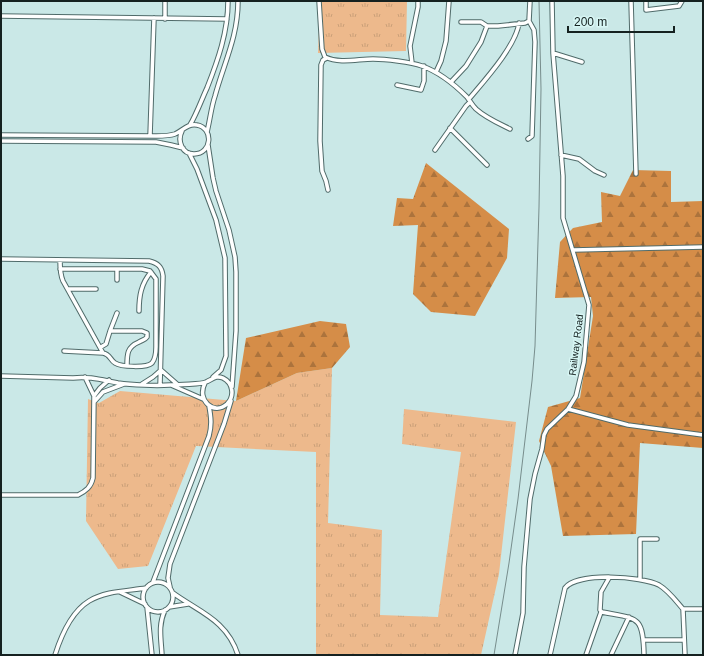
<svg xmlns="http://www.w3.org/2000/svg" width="704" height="656" font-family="Arial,sans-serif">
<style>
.grass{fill:url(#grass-tufts)}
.forest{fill:url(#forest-firs)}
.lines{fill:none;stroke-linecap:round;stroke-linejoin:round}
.minor-casing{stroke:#506b6a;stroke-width:5.5}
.minor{stroke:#fff;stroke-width:3.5}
.tram{stroke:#778d8c;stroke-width:1}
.labels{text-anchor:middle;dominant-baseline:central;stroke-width:3;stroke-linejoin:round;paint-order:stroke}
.street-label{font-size:10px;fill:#152120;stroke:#d7f6f4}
</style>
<defs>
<pattern id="grass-tufts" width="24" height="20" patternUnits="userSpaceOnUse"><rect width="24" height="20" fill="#edb98c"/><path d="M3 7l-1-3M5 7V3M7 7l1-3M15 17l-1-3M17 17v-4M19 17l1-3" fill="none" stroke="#ca9f78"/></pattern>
<pattern id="forest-firs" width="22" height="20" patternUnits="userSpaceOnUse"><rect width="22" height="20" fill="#d58d48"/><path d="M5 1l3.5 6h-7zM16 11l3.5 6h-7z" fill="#ac733c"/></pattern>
</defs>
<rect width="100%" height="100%" fill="#cae8e7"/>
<!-- grass -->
<path class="grass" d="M320,1H407L406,51L318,53Z
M332,368L328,523L382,530L380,615L438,617L461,452L402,444L404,409L516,422L499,574L481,655H316V452L196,446L148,566L118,569L86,521L88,399L99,403L120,391L236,401L297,373Z"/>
<!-- forest -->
<path class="forest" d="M426,163L509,229L507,258L475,316L431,312L413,294L418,225L393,226L397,198L413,199Z
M633,170L671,171V202L703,201V448L640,443L636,534L563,536L551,466L539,441L548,407L580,398L593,316L591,297L555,298L560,242L573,228L602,222L601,192L620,196Z
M320,321L346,324L350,347L332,368L297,373L236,401L246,338Z"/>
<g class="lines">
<defs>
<path id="minor" d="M319,1L322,49L325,57C340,64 358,59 373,59C385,59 411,62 422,66C439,72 454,84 467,97C470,101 472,105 476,109C486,118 498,123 510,129
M631,1L636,174
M646,1V10L679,6L682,1
M1,16L227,19
M165,19V1
M461,22H481L487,26H498L525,23L529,21
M553,53L582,62
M327,58L323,60L321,65L320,141L322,171L326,181L328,190
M412,63L410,46L418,7V1
M436,72L441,61L446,41L449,1
M451,82L466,66L481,42L487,26
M397,85L421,90L424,81V66
M469,99C484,81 516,46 519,23
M190,125C197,113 201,101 207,88C218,60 228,32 228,1
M450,128L487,165
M207,132C210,120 211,108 215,96C224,63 238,37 238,1
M1,135L156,136C162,136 169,136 175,134C182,131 188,123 197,125C214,128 212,154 194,154C182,154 177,141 182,131
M150,136L154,18
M528,139L532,136L535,42L534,30L529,21L530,1
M1,141L156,142L171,145L183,148
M208,145L213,178L216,191L229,230L235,257L236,272V331L232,387
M435,150L466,106L470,102
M189,153L197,169L216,220L225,258L226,356L221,370L213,377
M561,155L579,159L595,171L604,175
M573,250L703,247
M1,259L149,261C158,263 162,267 163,276L160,385
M60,260C60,267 60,274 63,281L103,353C110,354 110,360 115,363C121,367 147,368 152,363C156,358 156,352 156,347V279L150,271L142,269H60
M117,280V269
M68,289H96
M139,311C139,296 141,284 151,272
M117,313L110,331H142L147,333V337C145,340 142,340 139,342C127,347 127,354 127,366
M101,347L106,344L110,331
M64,351L103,353
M1,376L73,378C89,376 102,380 118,383C132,385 156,386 170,385C176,385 203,384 206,382C213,379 216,375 223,378C233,383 235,396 227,404C214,416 196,400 205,383
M142,384L153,377L161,370L177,384
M171,385L203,399
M94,396L100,388L109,380
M94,402L103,392L124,384
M568,409L628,425L703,435
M1,495H78C86,491 91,487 93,478L94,396L85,377
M609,578L601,592L600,610L602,612C638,619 643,615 644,655
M640,579V539H657
M143 597a15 15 0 1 1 30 0a15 15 0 1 1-30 0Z
M153,582L209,436C212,425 211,417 209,406
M170,587L168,578L170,564L224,424L231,401
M120,592L145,604
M173,593C199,612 227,620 238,655
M147,607L152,655
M169,607L188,604
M683,609L685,655
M643,640H684
M55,655C61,636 71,612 89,601C105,591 128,591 146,588
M162,655C161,638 158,625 165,610
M515,655L523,613L524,567L530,499L535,474L542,449L544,435L547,429L568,409L576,396L584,362L589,305L563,218V176L553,53L552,1
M550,655L565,588C577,572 642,576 659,585C669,591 676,601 683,609H703
M586,655L601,612
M611,655L629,617"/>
</defs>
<!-- minor casing -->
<use href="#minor" class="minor-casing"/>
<!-- minor -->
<use href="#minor" class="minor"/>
<!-- tram -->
<path class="tram" d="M494,655L509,563L518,499L532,381L535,346L539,207L541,89L539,1"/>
</g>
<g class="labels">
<!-- street labels -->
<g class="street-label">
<text transform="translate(576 345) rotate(-83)">Railway Road</text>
</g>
</g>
<!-- border -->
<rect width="704" height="656" fill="none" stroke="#152120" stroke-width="4"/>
<!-- scale -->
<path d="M568 26v6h106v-6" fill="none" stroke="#152120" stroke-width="2"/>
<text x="574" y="26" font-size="12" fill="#152120" stroke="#d7f6f4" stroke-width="3" paint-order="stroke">200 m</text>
</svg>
